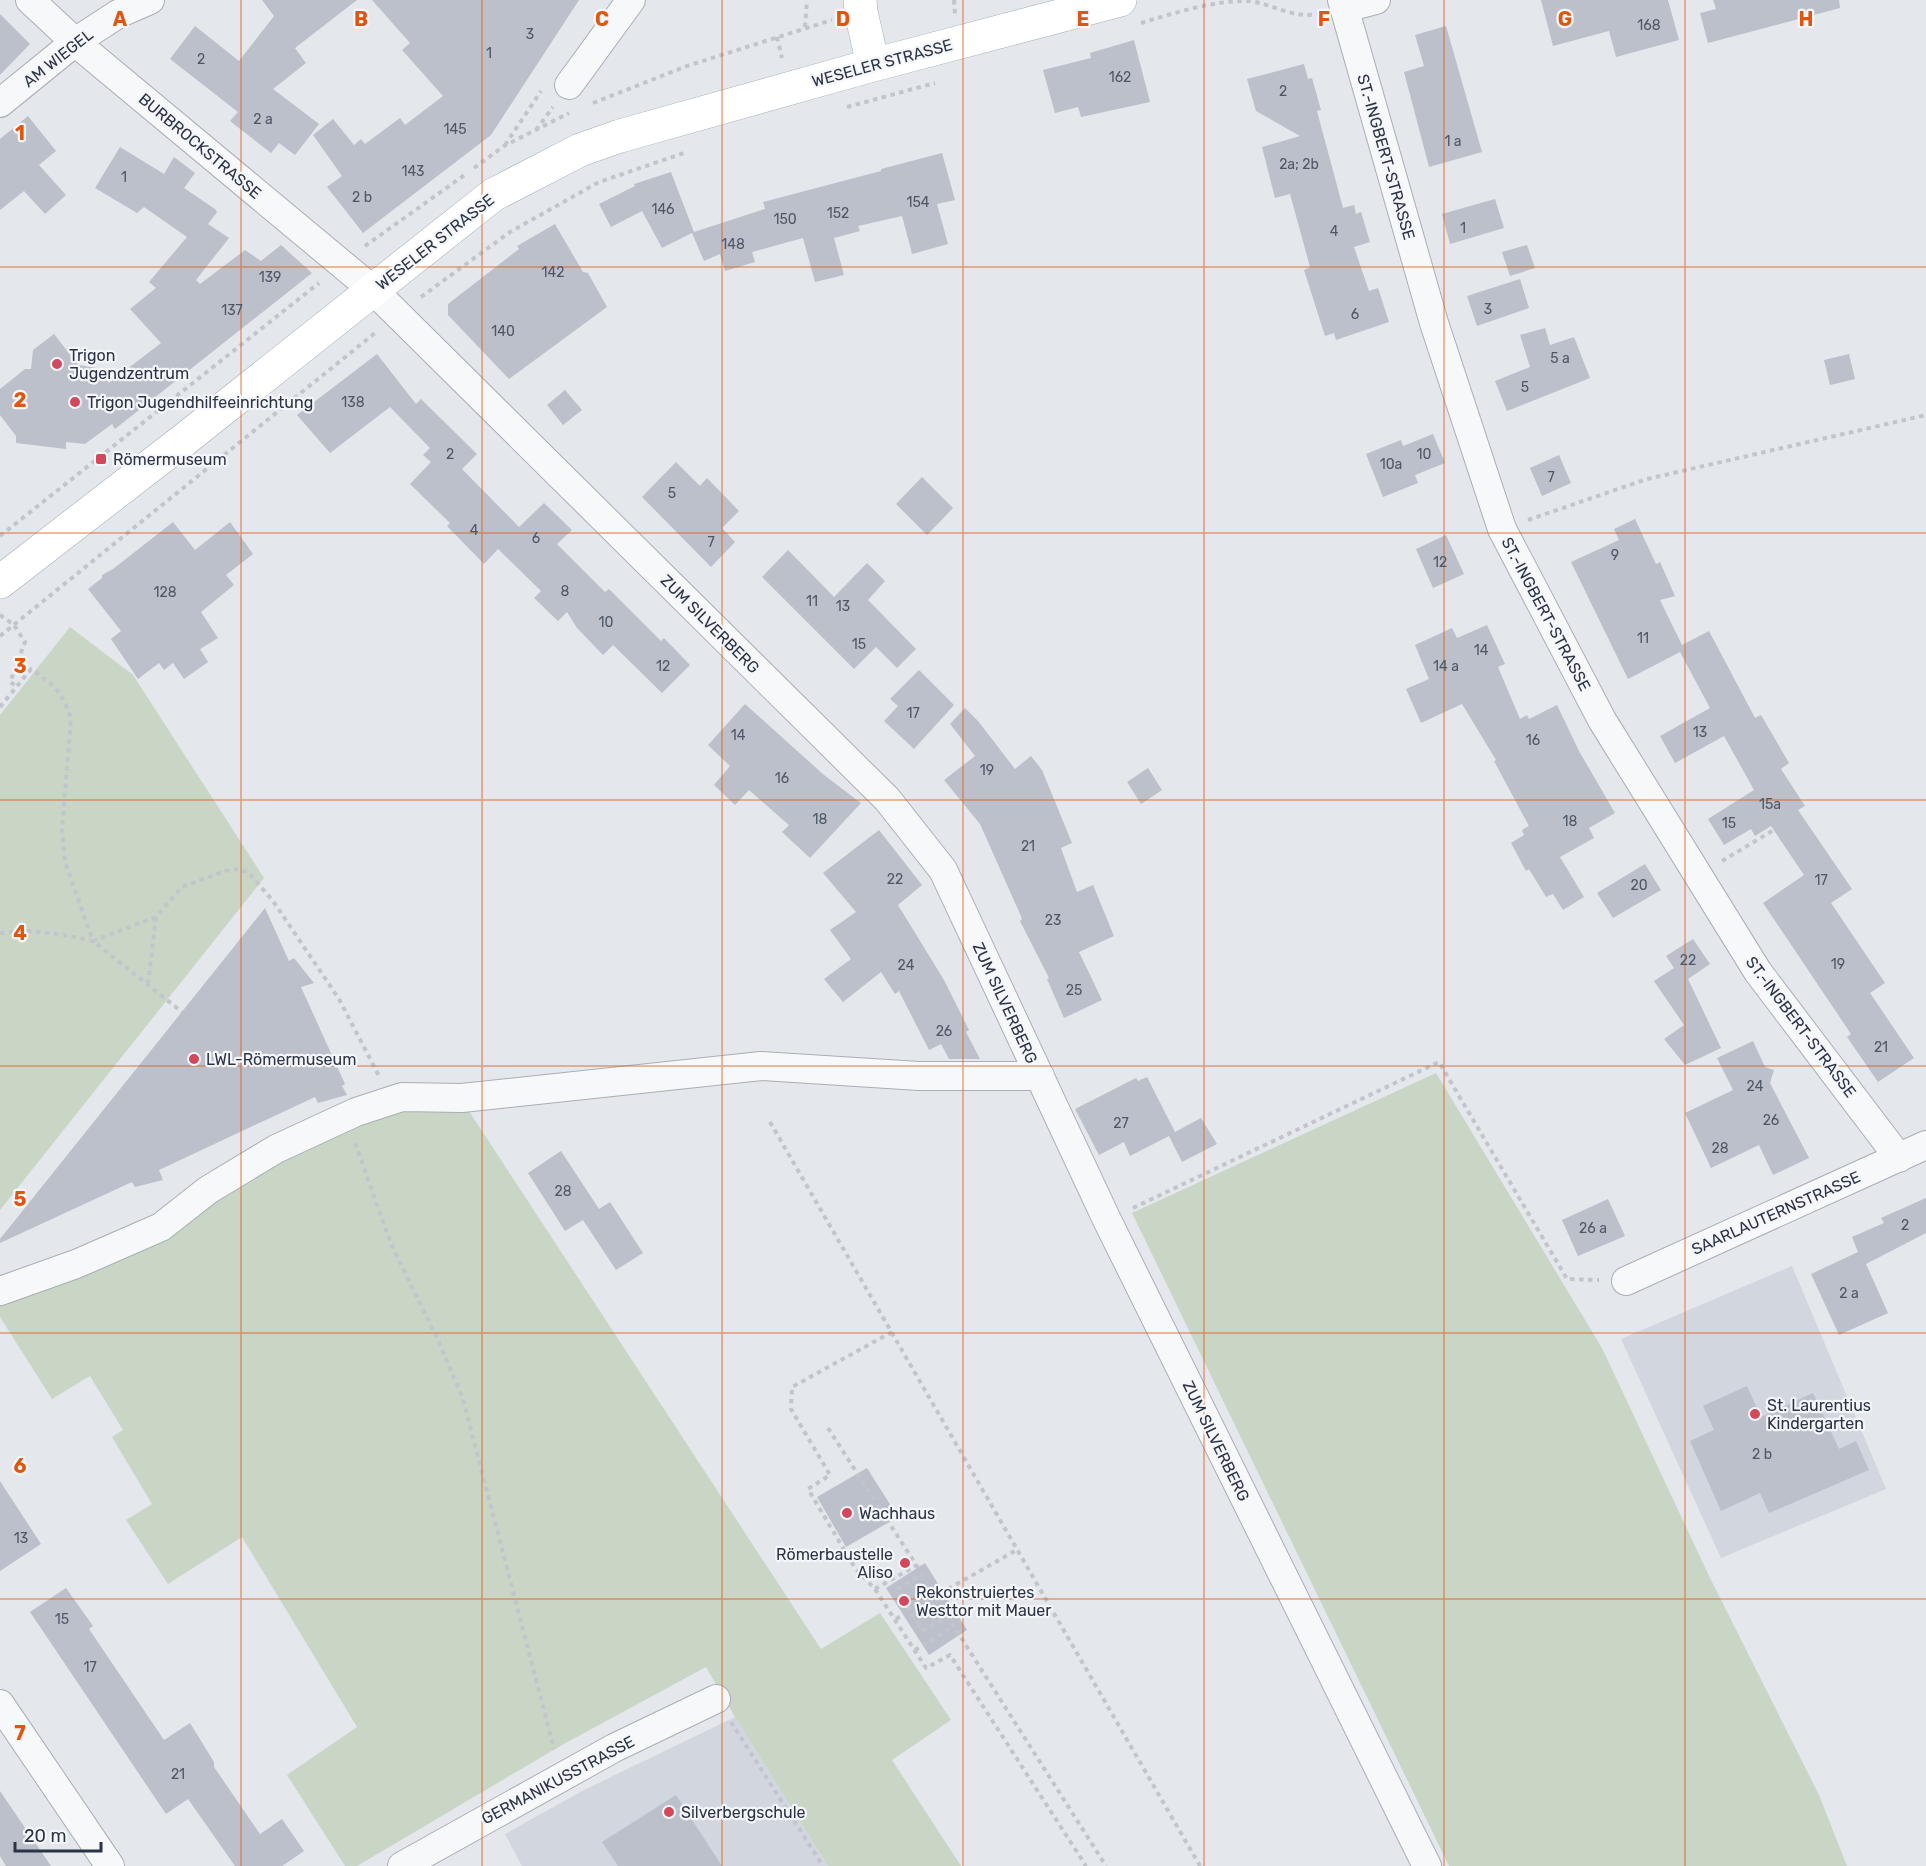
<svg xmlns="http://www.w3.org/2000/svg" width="1926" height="1866" font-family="Rubik,sans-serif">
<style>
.built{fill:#d2d6de}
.green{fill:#c9d6c5}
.building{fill:#bbc0ca}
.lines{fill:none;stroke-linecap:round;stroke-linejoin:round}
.minor-casing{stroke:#a9aeb7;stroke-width:30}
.major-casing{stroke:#a3abb8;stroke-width:34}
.path{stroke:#c2c5cb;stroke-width:4;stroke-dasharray:4.5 4.5;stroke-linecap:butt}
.minor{stroke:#f7f8fa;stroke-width:28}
.major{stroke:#fff;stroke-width:33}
.path-bridge{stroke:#c2c5cb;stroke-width:4;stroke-dasharray:4.5 4.5;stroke-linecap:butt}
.grid{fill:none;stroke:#df570f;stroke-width:1.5;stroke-opacity:0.55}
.poi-dot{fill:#d1495b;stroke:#f4f6f9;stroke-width:2}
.labels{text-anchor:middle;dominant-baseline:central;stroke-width:4.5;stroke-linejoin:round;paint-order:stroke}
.number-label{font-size:14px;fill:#4f5766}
.street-label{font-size:16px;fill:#2b3445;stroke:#f4f6f9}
.poi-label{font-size:16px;fill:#2b3445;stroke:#f4f6f9;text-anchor:start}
.grid-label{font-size:20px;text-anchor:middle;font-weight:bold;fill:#df570f;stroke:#f4f6f9;stroke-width:4.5;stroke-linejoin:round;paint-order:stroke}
</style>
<rect width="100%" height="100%" fill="#e4e7ec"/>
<!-- built -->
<path class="built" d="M1792,1266L1886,1489L1721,1558L1621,1339Z
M735,1717L828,1866H522L505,1834L584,1790Z"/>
<!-- green -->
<path class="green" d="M70,627L133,675L264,878L0,1210V715Z
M1436,1073L1602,1348L1710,1578L1819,1795L1847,1866H1449L1132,1213Z
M465,1105L821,1649L880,1613L951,1720L892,1760L961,1866H828L735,1717L706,1667L562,1745L357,1866H345L287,1775L357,1727L242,1537L168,1584L126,1520L152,1504L112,1437L123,1430L90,1376L52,1399L0,1317V1303L276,1158L380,1111Z"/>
<!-- building -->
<path class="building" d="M262,0H357L295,48L306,63L273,89L319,124L295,155L279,143L271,153L230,121L238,112L170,59L195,26L239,61L274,16Z
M372,0H579L491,135L363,233L327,187L342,176L313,135L333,119L354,145L361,139L365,144L400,118L405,125L443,96L402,50L410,43Z
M1541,0H1668L1679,40L1616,57L1609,31L1553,46Z
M1713,0H1839L1840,8L1708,43L1700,13L1716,9Z
M0,14L30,44L0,75Z
M1446,26L1482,152L1429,167L1404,72L1424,66L1415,35Z
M1134,40L1150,102L1081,117L1078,107L1055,113L1043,70L1091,58L1090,53Z
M1304,64L1308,79L1312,78L1321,110L1317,111L1343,208L1354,205L1356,214L1361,212L1370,242L1354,247L1369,291L1378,288L1389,322L1336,340L1334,333L1325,336L1304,270L1310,267L1290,194L1275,198L1262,147L1300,136L1256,111L1247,79Z
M28,116L56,151L39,165L66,195L45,214L24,191L0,210V139Z
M120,147L164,174L174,157L195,173L184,188L215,209L217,212L208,224L229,238L196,280L200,284L245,250L261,261L281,245L312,273L115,429L112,424L85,444L66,442V449L16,443V436L0,415V389L25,369H31L33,350L54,334L78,365L97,368L109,383L161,343L130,309L156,288L149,282L187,237L144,207L137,213L95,188Z
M942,153L955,200L937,204L948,244L912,254L902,216L858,226L860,231L834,238L844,275L815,282L803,238L752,252L755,262L725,271L720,254L704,261L692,233L662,248L642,211L611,227L599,204L635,186L634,184L671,172L694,232L765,209L763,202L881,171V169Z
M1495,199L1504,228L1450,244L1442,214Z
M555,224L583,272L588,273L607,307L509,379L448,315V304L519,249L517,246Z
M1527,245L1535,268L1510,276L1502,252Z
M1520,279L1529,308L1477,326L1467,296Z
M1545,328L1550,345L1574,337L1590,378L1507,411L1495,381L1530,367L1520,335Z
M377,354L416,404L421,399L477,454L462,469L519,527L544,503L572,530L557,544L605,592L609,589L661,641L664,638L690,665L662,693L613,645L603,655L577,628L567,612L558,621L534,598L541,591L498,549L484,564L447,526L450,523L410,484L431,462L423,455L430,448L390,407L330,453L297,415Z
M1849,354L1855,379L1830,385L1824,360Z
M565,390L582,410L563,425L547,405Z
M1433,434L1445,463L1415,475L1418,483L1383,497L1366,454L1401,440L1403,446Z
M1559,455L1571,483L1542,496L1530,468Z
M676,462L700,486L707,478L739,511L722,528L735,542L711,567L642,497Z
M922,477L953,508L927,535L896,504Z
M1635,519L1656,564L1660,562L1675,596L1660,600L1682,645L1709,631L1755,718L1761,715L1789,763L1781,769L1805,806L1798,810L1852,889L1831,903L1885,983L1870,993L1914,1058L1878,1082L1847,1037L1851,1034L1763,903L1804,875L1771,826L1755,836L1751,829L1724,845L1708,819L1754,790L1724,736L1675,763L1660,736L1710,708L1680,652L1628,679L1571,562L1619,540L1614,529Z
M173,522L195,550L230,522L253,554L226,575L234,585L201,612L218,638L200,649L208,662L184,679L173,663L164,670L159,663L138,679L111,639L121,631L88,589L102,578V575L113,569Z
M1446,535L1464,574L1433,588L1416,549Z
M788,550L834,597L867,563L885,581L868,600L916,649L897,668L876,647L854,669L762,577Z
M1487,625L1505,664L1498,667L1520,719L1527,715L1529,719L1557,705L1579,751L1615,813L1589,828L1594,838L1560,857L1584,897L1563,910L1553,894L1546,897L1529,869L1526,871L1511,843L1524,835L1522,830L1529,826L1494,761L1496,760L1462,704L1421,723L1406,689L1429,679L1415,645L1452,628L1457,638Z
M919,670L954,705L914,749L884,721L898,706L890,699Z
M745,704L824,775L861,803L810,858L782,832L789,825L749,790L735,805L714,785L730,766L708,745Z
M965,708L978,721L1015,769L1031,756L1042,770L1072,843L1061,848L1077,892L1093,885L1114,936L1079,952L1102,1000L1064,1018L1047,979L1049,978L1020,921L1022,919L1020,914L980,824L944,780L975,756L950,724Z
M1148,768L1162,790L1141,804L1127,782Z
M879,830L922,885L898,905L944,980L969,1030L966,1032L980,1059H949L941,1044L929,1050L899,991L895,994L881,972L843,1002L824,979L851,959L830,930L856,912L823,873Z
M1645,864L1661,890L1613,918L1597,893Z
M265,908L289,961L294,958L314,983L301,987L345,1084L342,1086L347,1095L318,1103L315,1097L159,1170L163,1180L135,1187L132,1182L0,1243V1239Z
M1693,939L1710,964L1688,979L1721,1048L1685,1065L1664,1039L1684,1025L1654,981L1674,968L1666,956Z
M1753,1041L1765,1067L1774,1070L1770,1083L1809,1158L1773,1175L1759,1145L1711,1168L1685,1113L1733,1090L1717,1058Z
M1147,1077L1175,1132L1201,1118L1217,1144L1182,1162L1169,1136L1130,1156L1124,1142L1099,1155L1075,1109L1136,1078L1138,1081Z
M561,1151L599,1209L610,1202L643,1253L616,1270L583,1220L565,1231L528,1173Z
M1926,1198V1233L1866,1264L1888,1313L1839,1335L1811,1274L1858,1252L1852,1237L1884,1223L1881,1218Z
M1608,1199L1625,1236L1578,1256L1562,1220Z
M1747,1386L1761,1417L1813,1393L1839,1449L1856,1441L1869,1470L1769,1513L1760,1493L1721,1511L1690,1441L1714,1430L1703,1406Z
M867,1468L898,1517L846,1547L817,1497Z
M0,1481L41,1544L0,1571Z
M925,1563L967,1630L929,1655L886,1588Z
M66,1588L93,1626L89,1629L164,1740L190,1723L214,1762V1767L260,1834L282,1819L304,1851L282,1866H235L188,1799L166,1814L30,1612Z
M0,1791L51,1866H6L0,1856Z
M676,1795L722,1866H618L602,1842Z"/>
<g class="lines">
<defs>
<path id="minor" d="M30,0L75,42L373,290L887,799L943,870L1107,1220L1427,1866
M1342,0L1434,323L1502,529L1602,720L1758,972L1899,1158
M1345,8L1376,0
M569,85L631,0
M0,103L75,42L118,14L150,0
M1626,1281L1926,1145
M0,1291L76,1264L161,1227L208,1190L276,1149L356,1112L402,1097L462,1098L761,1066L919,1076H1040
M0,1704L110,1866
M402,1866L614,1748L716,1699"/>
<path id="major" d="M860,0L861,12L873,65
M0,582L185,439L493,195L580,150L620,136L873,65L1120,0"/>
</defs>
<!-- minor casing -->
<use href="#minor" class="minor-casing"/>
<!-- major casing -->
<use href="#major" class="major-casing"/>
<!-- path -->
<path class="path" d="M954,0L955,14
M1141,23C1175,13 1213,0 1250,1C1272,4 1294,19 1317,14
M805,27L807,0
M777,37L782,58
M593,103L687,66L832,20
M847,107L935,83
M536,130L553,107
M505,145L541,91
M474,168L504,146L569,113
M365,246L466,174
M421,297L510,232L599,182L687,152
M1528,520L1647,479L1926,415
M0,536L319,283
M0,615L14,625L25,642L10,682L17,686
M0,636L375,333
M0,707L31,669C55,686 62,691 71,719L62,829L65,862L93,941L156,917L182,887L225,871L237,869L248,872L273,901L339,999L379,1076
M1722,861L1777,828
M0,933L29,931L64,935L93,941L182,1012
M148,984L156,917
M770,1122L1200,1866
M355,1143L391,1244L438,1340L463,1399L554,1749
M1133,1208L1439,1062L1567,1279L1599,1280
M892,1332L792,1387L791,1409L830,1475L808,1489L855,1568L875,1589L926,1668L950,1655L1086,1866
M828,1428L922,1574L898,1589L903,1598
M875,1589L917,1565
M917,1607L1018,1549
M896,1619L903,1615
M918,1623L922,1631L948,1617L1106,1866
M915,1650L955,1626
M731,1722L823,1866"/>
<!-- minor -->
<use href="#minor" class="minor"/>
<!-- major -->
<use href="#major" class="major"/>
<!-- path-bridge -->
<path class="path-bridge" d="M903,1598L918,1623"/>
</g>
<!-- grid -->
<path class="grid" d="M241,0V1866M482,0V1866M722,0V1866M963,0V1866M1204,0V1866M1444,0V1866M1685,0V1866M0,267H1926M0,533H1926M0,800H1926M0,1066H1926M0,1333H1926M0,1599H1926"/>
<!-- markers -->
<g class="poi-dot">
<circle cx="57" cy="364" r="6"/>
<circle cx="75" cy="402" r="6"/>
<rect x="95" y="453" width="12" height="12" rx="3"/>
<circle cx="194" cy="1059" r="6"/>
<circle cx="1755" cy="1414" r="6"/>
<circle cx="847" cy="1513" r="6"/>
<circle cx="905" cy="1563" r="6"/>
<circle cx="904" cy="1601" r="6"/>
<circle cx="669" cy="1812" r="6"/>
</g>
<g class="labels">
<!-- number labels -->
<g class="number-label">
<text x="1649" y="25">168</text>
<text x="530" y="34">3</text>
<text x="489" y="53">1</text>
<text x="201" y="59">2</text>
<text x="1120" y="77">162</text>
<text x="1283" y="91">2</text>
<text x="263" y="119">2 a</text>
<text x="455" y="129">145</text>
<text x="1453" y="141">1 a</text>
<text x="1299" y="164">2a; 2b</text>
<text x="413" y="171">143</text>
<text x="124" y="177">1</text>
<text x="362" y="197">2 b</text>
<text x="918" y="202">154</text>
<text x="663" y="209">146</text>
<text x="838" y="213">152</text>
<text x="785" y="219">150</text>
<text x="1463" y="228">1</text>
<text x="1334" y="231">4</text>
<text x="733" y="244">148</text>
<text x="553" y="272">142</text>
<text x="270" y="277">139</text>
<text x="1488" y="309">3</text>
<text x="232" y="310">137</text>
<text x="1355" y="314">6</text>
<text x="503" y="331">140</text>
<text x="1560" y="358">5 a</text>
<text x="1525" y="387">5</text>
<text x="353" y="402">138</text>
<text x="450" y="454">2</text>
<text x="1424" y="454">10</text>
<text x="1391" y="464">10a</text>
<text x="1551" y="477">7</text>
<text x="672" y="493">5</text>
<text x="474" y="530">4</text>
<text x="536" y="538">6</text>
<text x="711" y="542">7</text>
<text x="1615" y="555">9</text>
<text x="1440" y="562">12</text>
<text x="565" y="591">8</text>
<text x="165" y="592">128</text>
<text x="812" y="601">11</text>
<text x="843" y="606">13</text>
<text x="606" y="622">10</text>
<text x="1643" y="638">11</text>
<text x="859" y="644">15</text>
<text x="1481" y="650">14</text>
<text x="663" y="666">12</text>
<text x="1446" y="666">14 a</text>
<text x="913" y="713">17</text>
<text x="1700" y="732">13</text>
<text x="738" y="735">14</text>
<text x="1533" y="740">16</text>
<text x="987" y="770">19</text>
<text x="782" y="778">16</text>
<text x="1770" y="804">15a</text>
<text x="820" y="819">18</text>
<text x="1570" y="821">18</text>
<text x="1729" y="823">15</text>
<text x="1028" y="846">21</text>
<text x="895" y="879">22</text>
<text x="1821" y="880">17</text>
<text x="1639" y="885">20</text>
<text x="1053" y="920">23</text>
<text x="1688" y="960">22</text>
<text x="1838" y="964">19</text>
<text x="906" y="965">24</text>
<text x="1074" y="990">25</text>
<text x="944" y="1031">26</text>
<text x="1881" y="1047">21</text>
<text x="1755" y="1086">24</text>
<text x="1771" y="1120">26</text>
<text x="1121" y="1123">27</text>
<text x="1720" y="1148">28</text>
<text x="563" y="1191">28</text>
<text x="1905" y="1225">2</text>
<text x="1593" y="1228">26 a</text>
<text x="1849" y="1293">2 a</text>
<text x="1762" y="1454">2 b</text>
<text x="21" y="1538">13</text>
<text x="62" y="1619">15</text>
<text x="90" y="1667">17</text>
<text x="178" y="1774">21</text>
</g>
<!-- street labels -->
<g class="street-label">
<text transform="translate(58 58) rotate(-38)">AM WIEGEL</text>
<text transform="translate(882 63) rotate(-15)">WESELER STRASSE</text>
<text transform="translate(200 146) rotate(40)">BURBROCKSTRASSE</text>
<text transform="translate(1386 157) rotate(74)">ST.-INGBERT-STRASSE</text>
<text transform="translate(435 242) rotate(-38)">WESELER STRASSE</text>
<text transform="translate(1546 614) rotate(62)">ST.-INGBERT-STRASSE</text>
<text transform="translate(710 624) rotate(45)">ZUM SILVERBERG</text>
<text transform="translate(1005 1003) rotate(65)">ZUM SILVERBERG</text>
<text transform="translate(1801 1027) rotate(53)">ST.-INGBERT-STRASSE</text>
<text transform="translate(1776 1213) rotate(-24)">SAARLAUTERNSTRASSE</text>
<text transform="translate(1216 1441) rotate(64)">ZUM SILVERBERG</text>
<text transform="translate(558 1780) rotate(-28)">GERMANIKUSSTRASSE</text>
</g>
<!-- poi labels -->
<g class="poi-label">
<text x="69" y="355">Trigon<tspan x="69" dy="18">Jugendzentrum</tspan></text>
<text x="87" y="402">Trigon Jugendhilfeeinrichtung</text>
<text x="113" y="459">Römermuseum</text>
<text x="206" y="1059">LWL-Römermuseum</text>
<text x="1767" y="1405">St. Laurentius<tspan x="1767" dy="18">Kindergarten</tspan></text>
<text x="859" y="1513">Wachhaus</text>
<text x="893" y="1554" text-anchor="end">Römerbaustelle<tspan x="893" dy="18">Aliso</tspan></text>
<text x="916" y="1592">Rekonstruiertes<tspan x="916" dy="18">Westtor mit Mauer</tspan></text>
<text x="681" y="1812">Silverbergschule</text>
</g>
</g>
<g class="grid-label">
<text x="120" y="26">A</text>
<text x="361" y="26">B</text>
<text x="602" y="26">C</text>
<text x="843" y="26">D</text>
<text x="1083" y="26">E</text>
<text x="1324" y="26">F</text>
<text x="1565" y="26">G</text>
<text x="1806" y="26">H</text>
<text x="20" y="140">1</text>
<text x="20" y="407">2</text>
<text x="20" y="673">3</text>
<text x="20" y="940">4</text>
<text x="20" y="1206">5</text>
<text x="20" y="1473">6</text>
<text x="20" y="1740">7</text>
</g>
<!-- scale -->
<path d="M15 1842v9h86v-9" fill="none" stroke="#2b3445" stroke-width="3"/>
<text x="24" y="1842" font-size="18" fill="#2b3445" stroke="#f4f6f9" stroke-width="4.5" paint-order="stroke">20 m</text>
</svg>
